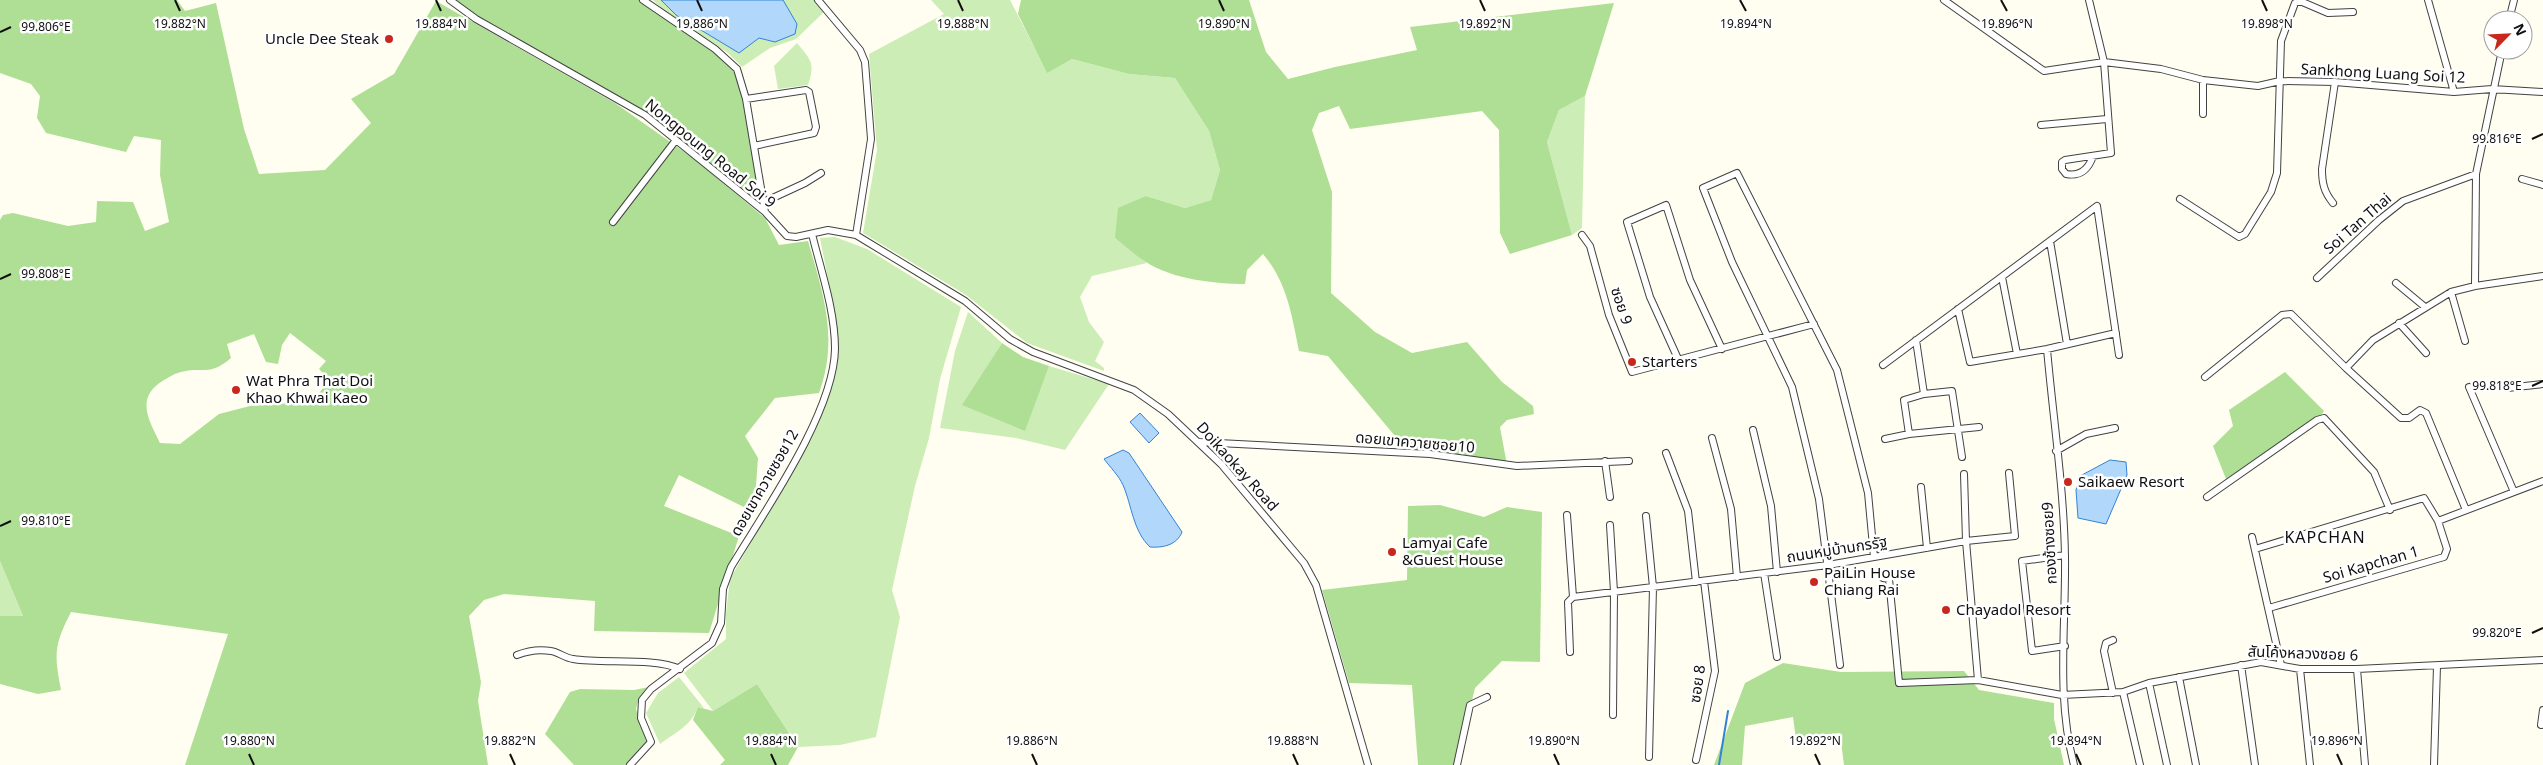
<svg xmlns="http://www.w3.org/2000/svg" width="2543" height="765" font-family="Georgia,'Noto Sans Thai',serif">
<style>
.green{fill:#cdedb7}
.forest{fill:#aedf95;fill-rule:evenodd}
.water{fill:#b1d7fa;stroke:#3383d6}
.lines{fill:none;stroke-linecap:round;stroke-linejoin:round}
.stream{stroke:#3383d6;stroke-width:2}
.minor-casing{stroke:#424242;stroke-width:8}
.minor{stroke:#fff;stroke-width:6}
.ticks{fill:none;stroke:#0f0f0f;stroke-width:2}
.poi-dot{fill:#c9271c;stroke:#fff;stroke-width:2}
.labels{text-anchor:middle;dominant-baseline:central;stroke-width:5;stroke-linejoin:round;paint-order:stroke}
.poi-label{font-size:15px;fill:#0f0f0f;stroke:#fff;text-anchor:start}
.street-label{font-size:15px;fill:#0f0f0f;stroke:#fff}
.neighbourhood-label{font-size:16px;letter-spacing:1px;fill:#0f0f0f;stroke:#fff}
.ticks-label{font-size:12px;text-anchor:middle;fill:#0f0f0f;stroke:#fff;stroke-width:5;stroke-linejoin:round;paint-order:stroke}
</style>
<rect width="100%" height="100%" fill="#fffef0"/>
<!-- green -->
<path class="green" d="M653,0H814L824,12L796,39L770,48L742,67L728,53L671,18Z
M931,0H1010L1047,72L1072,59L1129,74L1175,78L1209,131L1220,170L1211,200L1185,208L1146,196L1115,238L1147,263L1092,276L1080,297L1089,322L1104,342L1095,361L1104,368V371L1027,343L966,295L863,233L877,150L869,54L944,14Z
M797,43C812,61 815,63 808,85L778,89L774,66Z
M1585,96L1582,228L1572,235L1547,142L1559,110Z
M835,237L867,249L961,307L940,379L929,438L915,486L892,590L900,617L876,737L840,745L798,747L757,684L713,711L684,673L726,639V613L730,579L768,512L827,398L836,362L837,324L820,238Z
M968,312L1002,343L963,405L1038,393L1049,366L1109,384L1065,450L1016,438L940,428L955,351Z
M0,561L23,616H0Z
M679,677L704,708L698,707C691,726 676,732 660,744L646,713L658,693Z"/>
<!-- forest -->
<path class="forest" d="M0,0H177L185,11L216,3L244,129L259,174L325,170L371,123L351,99L394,74L436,1L615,103L693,158L765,218L779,245L808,241C823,293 839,339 819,393L775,398L745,436L758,458L754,512L679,475L664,506L739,536L709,633L594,631L595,601L504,594L484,600L469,616L481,682L478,701L488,765H185L228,634L71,612C54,645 54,654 61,690L38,694L0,684V616H23L0,561V220L3,215L13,213L68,226L96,222L97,201L133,202L145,231L169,222L160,175L161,140L134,136L126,152L46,133L37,118L40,96L31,84L0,73ZM290,333L326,361L319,369L324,374L323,388L316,397L307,402L250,406L219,414L180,444L160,443C148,419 135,397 164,380C168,378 173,374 178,373C201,365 208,378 231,358L227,344L254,334L266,362L278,364L282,345Z
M450,0H646L737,69L765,212L645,115Z
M1021,0H1249L1266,52L1288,79L1335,67L1417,50L1410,27L1614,3L1585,96L1559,110L1547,142L1572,235L1510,254L1500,233L1499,130L1482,111L1350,129L1339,106L1319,113L1312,130L1332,192L1331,293L1375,332L1412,353L1467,342L1502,382L1533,406L1534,414L1507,420L1500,427L1507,465L1413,453L1405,448L1328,356L1299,351C1292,316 1287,282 1263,254L1247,270L1245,284C1216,284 1171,279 1146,262C1135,255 1125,246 1115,238L1118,208L1146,196L1185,208L1211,200L1220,170L1209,131L1175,78L1129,74L1072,59L1047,73L1018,14Z
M1002,343L1023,357L1049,366L1025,431L962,405Z
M2285,372L2324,411L2320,417H2316L2226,479L2213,446L2233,426L2229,410Z
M1440,505L1484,517L1507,507L1542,512L1540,662L1502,661L1475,688L1456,765H1418L1412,685L1349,683L1322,590L1407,580L1408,506Z
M1783,663L1841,672L1964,671L1979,690L2054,703V719L2064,765H1844L1840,733L1796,739L1793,717L1745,726L1742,765H1714L1745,683Z
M757,684L798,747L788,765H720L725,760L693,720L698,707L713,711Z
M649,687L639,698L636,709L647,740L644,749L625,765H574L545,734L570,692L580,689L634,690Z"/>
<!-- water -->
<path class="water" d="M661,0H783L797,24L795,34L775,42L759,38L739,53L676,15Z
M1140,413L1159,433L1149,443L1130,422Z
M1123,450L1129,453L1182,532C1177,545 1163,548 1150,547C1133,531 1132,506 1123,485C1119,476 1110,467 1104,459Z
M2110,460L2126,462L2127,475L2106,524L2078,518L2076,490L2080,476Z"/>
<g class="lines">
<!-- stream -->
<path class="stream" d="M1719,765L1728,711"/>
<defs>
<path id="minor" d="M450,0L476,19L645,115L765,212L787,236L796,237L828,230L856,235L965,301L1010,339L1033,352L1134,390L1168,414L1221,464L1304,563L1316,585L1368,765
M643,0L715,49L737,69L746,99L765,212
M818,0L860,50L865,62L871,139L856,235
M1944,0L2044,71L2104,62L2161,69L2203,80L2258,86L2280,81L2335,82L2454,92L2492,89L2543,92
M2089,0L2104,62L2111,153L2065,160L2062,162V169L2066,174C2081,177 2089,168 2093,156
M2428,0L2454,92
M2509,20L2514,0
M2203,80V114
M746,99L806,90L809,92L816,127L814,133L754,146
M2041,125L2107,119
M2522,179L2543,185
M2180,199L2239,237L2245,234L2271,192L2277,173L2281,41L2295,3L2300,1L2328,13L2353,12
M764,202L805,183L821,173
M2333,203C2324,192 2322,183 2322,169L2335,82
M613,222L676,140
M1582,235L1590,246L1609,315L1632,372L1814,324
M2050,241L2067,344
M2002,277L2017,354
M2317,278L2379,220L2403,201L2476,174
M2396,283L2425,307
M2475,286L2476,174L2502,50
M2451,292L2465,341
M1958,309L1970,362L2047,349L2116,333
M2399,323L2426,353
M1916,340L1924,394L1952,391L1962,457
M2047,349C2053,417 2064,489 2065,557C2066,627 2056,697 2074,765
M1679,361L1650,297L1627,222L1666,205L1690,280L1722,349
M1883,365L2097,206L2119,355
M2346,368L2373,340L2451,292L2475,286L2543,276
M2205,377L2282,315L2291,314L2346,368L2401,418H2409L2420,410L2426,413L2466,510
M2469,387L2514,492
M2507,388L2543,384
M1753,430L1771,506L1777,572
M1909,434L1904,400L1924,394
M1712,438L1731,509L1737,577
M1885,439L1909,434L1979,427
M1199,442L1430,454L1517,466L1629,461
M2056,451L2086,434L2115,428
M1666,453L1688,511L1696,582
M1605,461L1610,497
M1964,474L1966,541L2015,536L2009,473
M1921,487L1927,548
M2207,497L2317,420L2324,418L2374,472L2390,510
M1567,515L1573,597
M1646,516L1653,587L1649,757
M2438,521L2543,481
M1610,525L1614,592L1613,715
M2252,537L2281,665
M2255,549L2424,498L2438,521L2447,549L2444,557L2269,608
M1764,573L1777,657
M1883,578L1889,579L1899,683L1978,680L2062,695L2123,692L2149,683L2261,662L2300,669H2357L2543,660
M1573,597L1828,565L1966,541L1978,680
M2113,640L2106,643L2104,651L2113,693
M2065,646L2032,651L2022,561L2065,555
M1570,652L1568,602L1573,597
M517,655C527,651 539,649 551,651C558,652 565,658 573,659C603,664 654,657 680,669
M1840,665L1819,499L1792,387L1732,262L1703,188L1737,173L1837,370L1868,493L1874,557
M2241,665L2255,765
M2300,669L2310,765
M2357,669L2365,765
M2179,677L2196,765
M2149,683L2167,765
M2123,692L2140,765
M2541,725L2543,710
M1696,760L1715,671L1704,581
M630,765L651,742L641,718L642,700L651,689L712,643L721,623L723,589L731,567C764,512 834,413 835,349C835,310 821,271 812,234
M1457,765L1470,705L1487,697
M2434,765L2437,666"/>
</defs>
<!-- minor casing -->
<use href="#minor" class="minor-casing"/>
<!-- minor -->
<use href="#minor" class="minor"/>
</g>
<!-- ticks -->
<path class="ticks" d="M175,0L180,11M436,0L441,11M697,0L702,11M958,0L963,11M1219,0L1224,11M1480,0L1485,11M1740,0L1746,11M2001,0L2007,11M2262,0L2267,11M0,32L11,27M2532,139L2543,134M0,279L11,274M2532,386L2543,381M0,526L11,521M2532,633L2543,628M249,754L254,765M510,754L515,765M771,754L776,765M1032,754L1037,765M1293,754L1298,765M1554,754L1559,765M1815,754L1820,765M2076,754L2081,765M2337,754L2342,765"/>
<!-- markers -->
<g class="poi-dot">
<circle cx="389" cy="39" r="5"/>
<circle cx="1632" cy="362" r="5"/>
<circle cx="236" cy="390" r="5"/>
<circle cx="2068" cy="482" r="5"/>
<circle cx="1392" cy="552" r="5"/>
<circle cx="1814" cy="582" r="5"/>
<circle cx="1946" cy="610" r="5"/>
</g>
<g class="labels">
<!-- poi labels -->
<g class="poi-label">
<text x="379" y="39" text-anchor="end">Uncle Dee Steak</text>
<text x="1642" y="362">Starters</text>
<text x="246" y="381">Wat Phra That Doi<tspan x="246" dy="17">Khao Khwai Kaeo</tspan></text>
<text x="2078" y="482">Saikaew Resort</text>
<text x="1402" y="543">Lamyai Cafe<tspan x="1402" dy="17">&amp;Guest House</tspan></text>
<text x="1824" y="573">PaiLin House<tspan x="1824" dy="17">Chiang Rai</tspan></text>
<text x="1956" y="610">Chayadol Resort</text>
</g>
<!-- street labels -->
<g class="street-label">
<text transform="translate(2383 74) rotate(3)">Sankhong Luang Soi 12</text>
<text transform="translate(710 154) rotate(39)">Nongpoung Road Soi 9</text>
<text transform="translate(2358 224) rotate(-41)">Soi Tan Thai</text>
<text transform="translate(1621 306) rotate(72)">ซอย 9</text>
<text transform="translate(1415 443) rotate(5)">ดอยเขาควายซอย10</text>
<text transform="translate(1237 467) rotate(48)">Doikaokay Road</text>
<text transform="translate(765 483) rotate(-60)">ดอยเขาควายซอย12</text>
<text transform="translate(2050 543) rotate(-93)">กองช้างซอย9</text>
<text transform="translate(1837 550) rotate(-9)">ถนนหมู่บ้านกรรัฐ</text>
<text transform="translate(2371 565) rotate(-16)">Soi Kapchan 1</text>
<text transform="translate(2303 654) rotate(2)">สันโค้งหลวงซอย 6</text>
<text transform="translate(1698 684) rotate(-82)">ซอย 8</text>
</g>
<!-- neighbourhood labels -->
<g class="neighbourhood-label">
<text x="2325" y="538">KAPCHAN</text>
</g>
</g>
<g class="ticks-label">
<text x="180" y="28">19.882°N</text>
<text x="441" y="28">19.884°N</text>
<text x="702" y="28">19.886°N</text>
<text x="1224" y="28">19.890°N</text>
<text x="1485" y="28">19.892°N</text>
<text x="2007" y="28">19.896°N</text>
<text x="2267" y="28">19.898°N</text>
<text x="963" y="28">19.888°N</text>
<text x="1746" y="28">19.894°N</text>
<text x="46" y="31">99.806°E</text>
<text x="2497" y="143">99.816°E</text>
<text x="46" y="278">99.808°E</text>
<text x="2497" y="390">99.818°E</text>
<text x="46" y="525">99.810°E</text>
<text x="2497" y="637">99.820°E</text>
<text x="249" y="745">19.880°N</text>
<text x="510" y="745">19.882°N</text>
<text x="771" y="745">19.884°N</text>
<text x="1032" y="745">19.886°N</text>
<text x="1293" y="745">19.888°N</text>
<text x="1554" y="745">19.890°N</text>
<text x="1815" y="745">19.892°N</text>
<text x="2076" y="745">19.894°N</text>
<text x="2337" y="745">19.896°N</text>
</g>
<!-- north arrow -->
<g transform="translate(2508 35) rotate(66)"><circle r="24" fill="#ffffff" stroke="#9f9f9f"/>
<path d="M0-4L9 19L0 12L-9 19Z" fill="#c9271c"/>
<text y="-8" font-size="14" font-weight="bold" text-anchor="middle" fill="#0f0f0f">N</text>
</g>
</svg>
